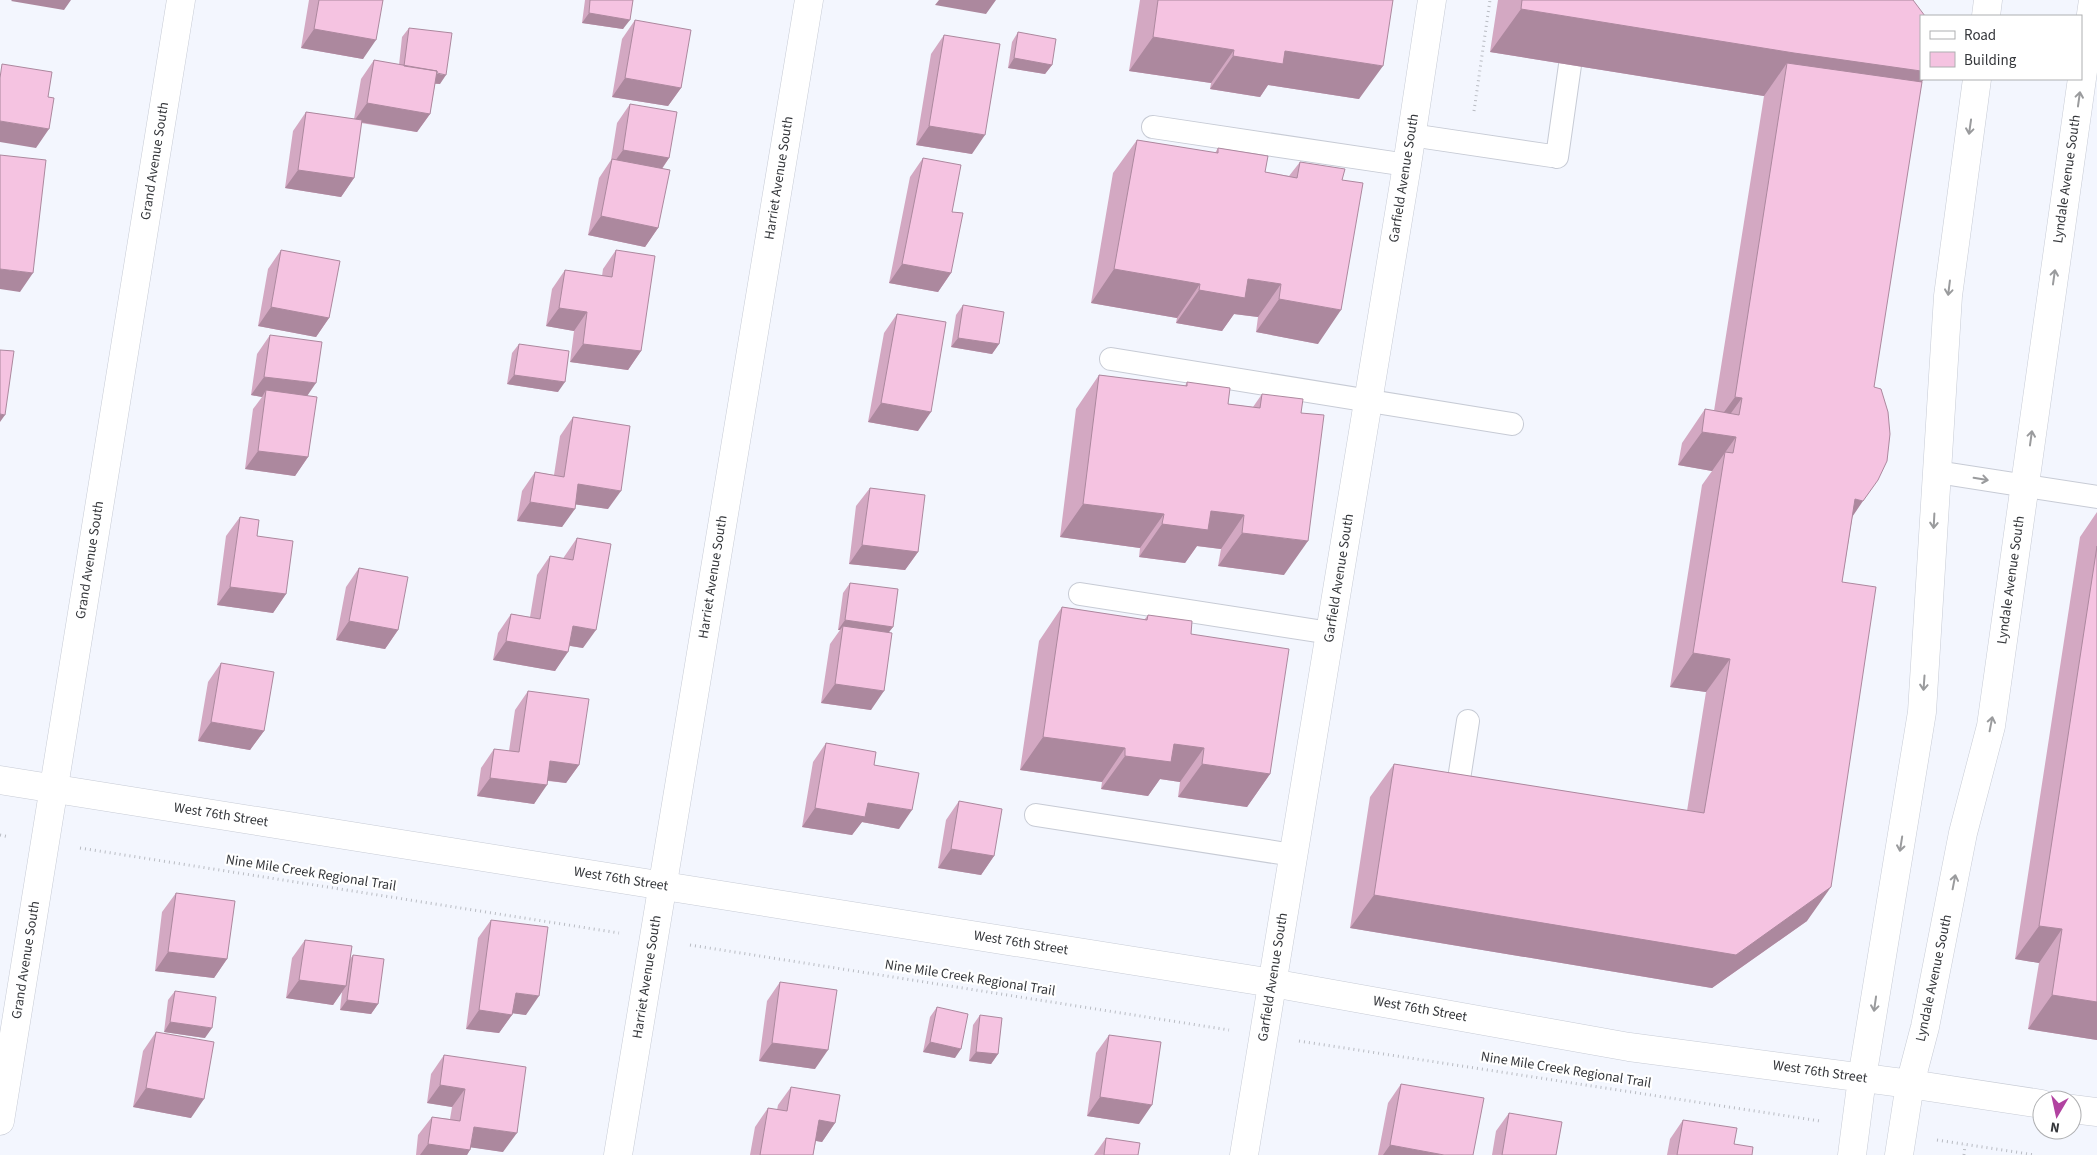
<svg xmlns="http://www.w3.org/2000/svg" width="2097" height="1155" font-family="'Source Sans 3',sans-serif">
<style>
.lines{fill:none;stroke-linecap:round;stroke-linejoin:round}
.lane-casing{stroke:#c7cbd5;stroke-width:24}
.street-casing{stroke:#c7cbd5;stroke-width:29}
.secondary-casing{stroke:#c7cbd5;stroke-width:29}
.path{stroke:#b9bcc3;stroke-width:3;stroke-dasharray:1 4;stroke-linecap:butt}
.lane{stroke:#fff;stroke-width:22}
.street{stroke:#fff;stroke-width:28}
.secondary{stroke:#fff;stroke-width:28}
.wall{fill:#d3a8c2}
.shaded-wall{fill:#ac889e}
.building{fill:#f5c3e1;stroke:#ac889e}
.oneway{stroke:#9a9b9d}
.labels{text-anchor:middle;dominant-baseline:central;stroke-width:4.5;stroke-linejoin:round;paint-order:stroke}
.street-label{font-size:14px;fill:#35373b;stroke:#fff}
</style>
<rect width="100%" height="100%" fill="#f3f6fe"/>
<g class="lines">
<defs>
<path id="lane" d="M1153,127L1407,165
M1411,135L1552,156
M1557,157L1570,65
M1111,359L1512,424
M1937,472L2097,497
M1080,594L1330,633
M1455,805L1468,721
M1036,815L1293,855"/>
<path id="street" d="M0,1121L181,0
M618,1155L809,0
M1244,1155L1407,165L1432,0"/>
<path id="secondary" d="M1986,16L1988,0
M0,780L1272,983L1629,1047L1910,1084L2042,1104
M2072,1109L2097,1112
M1852,1155L1862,1078L1922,712L1948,296L1977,79
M1899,1155L1910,1084L1925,1027L1963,833L1991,726L2093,0"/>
</defs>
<!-- lane casing -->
<use href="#lane" class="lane-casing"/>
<!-- street casing -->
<use href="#street" class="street-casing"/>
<!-- secondary casing -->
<use href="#secondary" class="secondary-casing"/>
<!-- path -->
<path class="path" d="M1474,111L1490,0
M0,835L9,837
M80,848L619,933
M690,945L1229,1030
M1299,1041L1820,1121
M1937,1140L2035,1155
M1964,1155L1965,1145"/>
<!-- lane -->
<use href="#lane" class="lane"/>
<!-- street -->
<use href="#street" class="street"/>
<!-- secondary -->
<use href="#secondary" class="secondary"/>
</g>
<!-- wall -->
<path class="wall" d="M309,0H383L363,59L301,48Z
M585,0H633L623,29L582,23Z
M1140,0H1393L1359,99L1268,85L1260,97L1210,89L1211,83L1129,71Z
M1498,0H1913L1921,79H1924L1922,82L1842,582L1807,921L1712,988L1350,928L1370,797L1394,764L1687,811L1706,692L1670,687L1702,485L1712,471L1678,465L1682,443L1705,409L1714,411L1764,96L1490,52Z
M635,20L681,88L668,106L612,97L622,39Z
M409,28L440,84H435L430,114L417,132L361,123L354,178L341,197L285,188L293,131L306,112L354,119L361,79L374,60L399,65L402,37Z
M1018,32L1052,65L1045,74L1008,68L1012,42Z
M944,35L972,154L916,145L931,54Z
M630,104L669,158L662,169L658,228L645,247L588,235L599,178L611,160L617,123Z
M1137,140L1215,153L1218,148L1265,172L1289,176L1300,162L1342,180L1318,344L1256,332L1258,317L1234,314L1222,331L1176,323L1177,318L1091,303L1113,173Z
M923,158L952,212L951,273L938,292L889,283L910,177Z
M281,250L329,318L316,337L258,326L268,269Z
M616,250L641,351L628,370L570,362L574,331L546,326L552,289L565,270L602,276L603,269Z
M963,305L999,344L992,354L951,347L956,315Z
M897,314L918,431L868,422L884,333Z
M270,335L307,395L308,457L295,476L245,469L253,409L262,397L251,395L257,354Z
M519,344L558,392L507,384L512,353Z
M1099,375L1185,386L1187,382L1228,404L1253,407L1262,394L1284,575L1218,566L1221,549L1197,546L1185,563L1139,557L1140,548L1060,537L1076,409Z
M573,417L608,509L575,504L562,527L517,521L522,491L535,472L554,475L560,436Z
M870,488L918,552L905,570L849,564L856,506Z
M2097,512V1040L2028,1029L2039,963L2015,959L2080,537Z
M240,517L257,536L286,594L273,613L217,605L226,536Z
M577,538L583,648L570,646L555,671L493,660L498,633L511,614L530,617L537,575L550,556L563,559L564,557Z
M359,568L398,630L385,649L336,640L346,587Z
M850,583L893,627L888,633L871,710L821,703L830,644L840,630H838L843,593Z
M1062,607L1144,620L1148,615L1191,634L1270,774L1247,807L1178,797L1180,782L1160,779L1148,796L1101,789L1102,782L1020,770L1039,641Z
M221,663L264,731L250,750L198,741L208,682Z
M528,691L579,765L566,783L548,781L534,804L477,796L481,768L494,749L509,751L515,710Z
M826,743L874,765L899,829L862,822L852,835L802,827L813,762Z
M959,801L994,856L981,875L938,868L946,820Z
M176,893L227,959L214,978L155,971L162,912Z
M491,920L526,1015L513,1013L499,1033L466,1029L478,938Z
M305,940L350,959L353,955L378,1004L371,1014L340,1010L342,992L333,1005L286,998L292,958Z
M780,982L815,1069L759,1061L767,1001Z
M175,991L205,1038L164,1032L168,1000Z
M937,1007L955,1058L923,1052L930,1017Z
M980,1015L998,1054L991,1064L969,1061L973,1025Z
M156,1032L191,1118L133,1107L143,1051Z
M1109,1035L1139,1124L1087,1116L1096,1053Z
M444,1055L503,1152L471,1147L467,1155H416L418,1135L432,1117L450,1119L452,1107L427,1103L431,1074Z
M1401,1084L1473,1155H1378L1388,1103Z
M791,1087L835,1123L822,1142L816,1141L813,1155H750L755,1127L768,1108L777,1110L778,1105Z
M1509,1113L1556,1155H1492L1496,1131Z
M1683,1120L1734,1144L1752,1155H1667L1670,1139Z
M1106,1138L1138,1155H1094Z"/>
<!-- shaded-wall -->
<path class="shaded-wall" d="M12,0H71L64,10L11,1Z
M939,0H996L986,14L935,5Z
M1521,9L1921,71V79H1924L1898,116L1787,63L1764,96L1490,52Z
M589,13L630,20L623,29L582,23Z
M314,29L376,40L363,59L301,48Z
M1153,37L1234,50L1211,83L1129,71Z
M1285,51L1383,66L1359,99L1268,85L1260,97L1210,89L1233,56Z
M1014,58L1052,65L1045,74L1008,68Z
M404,69L446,75L440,84L397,79Z
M625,78L681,88L668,106L612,97Z
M367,103L430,114L417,132L354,121Z
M0,121L49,129L36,148L0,142Z
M929,126L985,135L972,154L916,145Z
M623,150L669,158L656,177L610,168Z
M298,170L354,178L341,197L285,188Z
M601,216L658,228L645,247L588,235Z
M902,264L951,273L938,292L889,283Z
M0,269L33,273L20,292L0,289Z
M1114,269L1200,284L1177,318L1091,303Z
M1248,279L1281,284L1258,317L1234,314L1222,331L1176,323L1199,290Z
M1279,299L1341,310L1318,344L1256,332Z
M271,307L329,318L316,337L258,326Z
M559,308L587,312L574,331L546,326Z
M958,338L999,344L992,354L951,347Z
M583,344L641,351L628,370L570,362Z
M514,375L565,382L558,392L507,384Z
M264,377L316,383L303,402L266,390L262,397L251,395Z
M1735,397L1742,398L1718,431L1711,430Z
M881,403L931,412L918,431L868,422Z
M0,414L5,415L0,422Z
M1702,432L1736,437L1712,471L1678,465Z
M258,451L308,457L295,476L245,469Z
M578,484L621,491L608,509L565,503Z
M1855,499L1863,501L1840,535Z
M530,502L575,509L562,527L517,521Z
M1083,504L1164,514L1140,548L1060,537Z
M1211,511L1244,515L1221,549L1197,546L1185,563L1139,557L1162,524Z
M1242,533L1308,541L1284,575L1218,566Z
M862,545L918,552L905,570L849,564Z
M230,587L286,594L273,613L217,605Z
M845,620L893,627L886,636L843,626L840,630H838Z
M349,621L398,630L385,649L336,640Z
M573,626L596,630L583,648L560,644Z
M506,641L568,652L555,671L493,660Z
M1693,653L1730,659L1706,692L1670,687Z
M835,684L884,691L871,710L821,703Z
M211,722L264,731L250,750L198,741Z
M1043,737L1125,748L1102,782L1020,770Z
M1174,744L1204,748L1180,782L1160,779L1148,796L1101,789L1125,756Z
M550,761L579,765L566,783L537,779Z
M1202,764L1270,774L1247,807L1178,797Z
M490,778L547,785L534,804L477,796Z
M868,803L912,810L899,829L862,822L852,835L802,827L815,808Z
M951,849L994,856L981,875L938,868Z
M1831,887L1807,921L1712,988L1350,928L1374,895Z
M2039,926L2062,929L2039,963L2015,959Z
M168,952L227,959L214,978L155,971Z
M299,980L346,986L333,1005L286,998Z
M516,993L539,996L526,1015L503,1012Z
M2052,995L2097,1002V1040L2028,1029Z
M347,1000L378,1004L371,1014L340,1010Z
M479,1010L512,1015L499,1033L466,1029Z
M170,1022L212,1028L205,1038L164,1032Z
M930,1042L961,1049L955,1058L923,1052Z
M772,1043L828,1050L815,1069L759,1061Z
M976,1052L998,1054L991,1064L969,1061Z
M440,1085L465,1089L452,1107L427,1103Z
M146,1088L204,1099L191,1118L133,1107Z
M1100,1097L1152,1105L1139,1124L1087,1116Z
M819,1120L835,1123L822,1142L806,1139Z
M474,1127L517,1133L503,1152L461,1146Z
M428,1144L470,1150L467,1155H420Z
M1390,1145L1444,1155H1383Z"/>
<!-- building -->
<path class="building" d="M319,0H383L376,40L314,29Z
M590,0H633L630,20L589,13Z
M1158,0H1393L1383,66L1285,51L1283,64L1233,56L1234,50L1153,37Z
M1522,0H1913L1925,16H1921V71L1794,53L1521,9Z
M635,20L691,30L681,88L625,78Z
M409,28L452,33L446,75L437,73V71L404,66Z
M1018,32L1056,39L1052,65L1014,58Z
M944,35L1000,44L985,135L929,126Z
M374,60L437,71L430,114L367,103Z
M1787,63L1922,82L1874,387L1881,389L1888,412L1890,434L1887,461L1878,480L1863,501L1855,499L1842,582L1876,587L1831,887L1736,955L1374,895L1394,764L1704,813L1730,659L1693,653L1725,452L1733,453L1736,437L1702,432L1705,409L1739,415L1742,398L1735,397Z
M2,64L52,72L48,97L54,98L49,129L0,121V78Z
M630,104L677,112L669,158L623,150Z
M306,112L362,120L354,178L298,170Z
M1137,140L1218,153V148L1268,156L1265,172L1297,178L1300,162L1345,169L1342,180L1363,183L1341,310L1279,299L1281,284L1248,279L1245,298L1199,290L1200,284L1114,269Z
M0,155L46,160L33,273L0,269Z
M923,158L961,165L952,212L963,213L951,273L902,264Z
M612,159L670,170L658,228L601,216Z
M281,250L340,261L329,318L271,307Z
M616,250L655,256L641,351L583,344L587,312L559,308L565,270L612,277Z
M963,305L1004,312L999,344L958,338Z
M897,314L946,322L931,412L881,403Z
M270,335L322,342L316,383L264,377Z
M519,344L569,351L565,382L514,375Z
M0,350L14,351L5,415L0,414Z
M1099,375L1187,386V382L1230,388L1228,404L1260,408L1262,394L1303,399L1301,413L1324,415L1308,541L1242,533L1244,515L1211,511L1208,530L1162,524L1164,514L1083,504Z
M266,390L317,397L308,457L258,451Z
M573,417L630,426L621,491L578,484L575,509L530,502L535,472L564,477Z
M870,488L925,495L918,552L862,545Z
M240,517L259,520L257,536L293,541L286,594L230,587Z
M577,538L611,544L596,630L573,626L568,652L506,641L511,614L540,619L550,556L573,560Z
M2097,546V1002L2052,995L2062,929L2039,926Z
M359,568L408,577L398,630L349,621Z
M850,583L898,589L893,627L845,620Z
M1062,607L1147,620L1148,615L1192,621L1191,634L1289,649L1270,774L1202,764L1204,748L1174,744L1171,762L1125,756V748L1043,737Z
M843,626L892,633L884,691L835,684Z
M221,663L274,672L264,731L211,722Z
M528,691L589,699L579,765L550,761L547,785L490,778L494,749L519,752Z
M826,743L876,752L874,765L919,773L912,810L868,803L865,817L815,808Z
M959,801L1002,809L994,856L951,849Z
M176,893L235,901L227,959L168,952Z
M491,920L548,927L539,996L516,993L512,1015L479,1010Z
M305,940L352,946L346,986L299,980Z
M353,955L384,959L378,1004L347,1000Z
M780,982L837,990L828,1050L772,1043Z
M175,991L216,997L212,1028L170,1022Z
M937,1007L968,1014L961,1049L930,1042Z
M980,1015L1002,1018L998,1054L976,1052Z
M156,1032L214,1042L204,1099L146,1088Z
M1109,1035L1161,1042L1152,1105L1100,1097Z
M444,1055L526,1067L517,1133L474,1127L470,1150L428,1144L432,1117L460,1121L465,1089L440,1085Z
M1401,1084L1484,1098L1473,1155H1444L1390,1145Z
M791,1087L840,1095L835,1123L819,1120L813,1155H760L768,1108L787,1111Z
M1509,1113L1562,1122L1556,1155H1502Z
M1683,1120L1737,1128L1734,1144L1753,1147L1752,1155H1677Z
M1106,1138L1140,1143L1138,1155H1104Z"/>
<!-- one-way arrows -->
<defs><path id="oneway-shaft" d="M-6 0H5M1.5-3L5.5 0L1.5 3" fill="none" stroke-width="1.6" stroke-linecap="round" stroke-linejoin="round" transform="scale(1.25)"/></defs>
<g class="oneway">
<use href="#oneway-shaft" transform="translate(2079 99) rotate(-82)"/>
<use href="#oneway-shaft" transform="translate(1970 127) rotate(98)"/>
<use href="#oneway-shaft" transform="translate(2054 277) rotate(-82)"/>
<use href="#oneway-shaft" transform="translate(1949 288) rotate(97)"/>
<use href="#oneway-shaft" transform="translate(2031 438) rotate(-82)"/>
<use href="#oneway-shaft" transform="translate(1981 479) rotate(9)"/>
<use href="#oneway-shaft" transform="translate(1934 521) rotate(93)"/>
<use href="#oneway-shaft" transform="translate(1924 683) rotate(94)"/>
<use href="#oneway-shaft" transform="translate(1991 724) rotate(-79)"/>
<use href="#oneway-shaft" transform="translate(1901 844) rotate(99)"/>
<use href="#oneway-shaft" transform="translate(1954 882) rotate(-79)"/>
<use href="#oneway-shaft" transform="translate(1875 1004) rotate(98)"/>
</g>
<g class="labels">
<!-- street labels -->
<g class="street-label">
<text transform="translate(155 161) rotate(-81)">Grand Avenue South</text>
<text transform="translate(779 178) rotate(-81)">Harriet Avenue South</text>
<text transform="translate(1404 178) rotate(-81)">Garfield Avenue South</text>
<text transform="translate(2067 179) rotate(-82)">Lyndale Avenue South</text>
<text transform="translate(90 560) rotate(-81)">Grand Avenue South</text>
<text transform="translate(713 577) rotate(-81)">Harriet Avenue South</text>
<text transform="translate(1339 578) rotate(-81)">Garfield Avenue South</text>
<text transform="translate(2011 580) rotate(-82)">Lyndale Avenue South</text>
<text transform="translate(221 815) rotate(9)">West 76th Street</text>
<text transform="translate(311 873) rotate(9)">Nine Mile Creek Regional Trail</text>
<text transform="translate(621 879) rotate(9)">West 76th Street</text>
<text transform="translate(1021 943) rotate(9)">West 76th Street</text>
<text transform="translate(26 960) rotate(-81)">Grand Avenue South</text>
<text transform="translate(647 977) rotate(-81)">Harriet Avenue South</text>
<text transform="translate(1273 977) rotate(-81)">Garfield Avenue South</text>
<text transform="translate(970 978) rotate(9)">Nine Mile Creek Regional Trail</text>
<text transform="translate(1934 978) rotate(-78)">Lyndale Avenue South</text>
<text transform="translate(1420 1009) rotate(10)">West 76th Street</text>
<text transform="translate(1566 1070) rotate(9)">Nine Mile Creek Regional Trail</text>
<text transform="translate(1820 1072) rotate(8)">West 76th Street</text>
</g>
</g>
<!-- legend -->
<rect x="1920" y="15" width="162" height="65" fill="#ffffff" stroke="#aeafb1"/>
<rect x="1930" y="31" width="25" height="8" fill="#ffffff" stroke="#aeafb1"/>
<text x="1964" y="40" font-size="15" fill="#35373b">Road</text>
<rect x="1930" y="52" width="25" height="15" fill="#f5c3e1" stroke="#aeafb1"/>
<text x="1964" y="65" font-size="15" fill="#35373b">Building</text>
<!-- north arrow -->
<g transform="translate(2057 1115) rotate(189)"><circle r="24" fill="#ffffff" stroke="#aeafb1"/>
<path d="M0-4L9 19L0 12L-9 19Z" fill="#b142a0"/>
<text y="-8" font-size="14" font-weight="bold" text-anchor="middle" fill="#35373b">N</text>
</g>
</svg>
